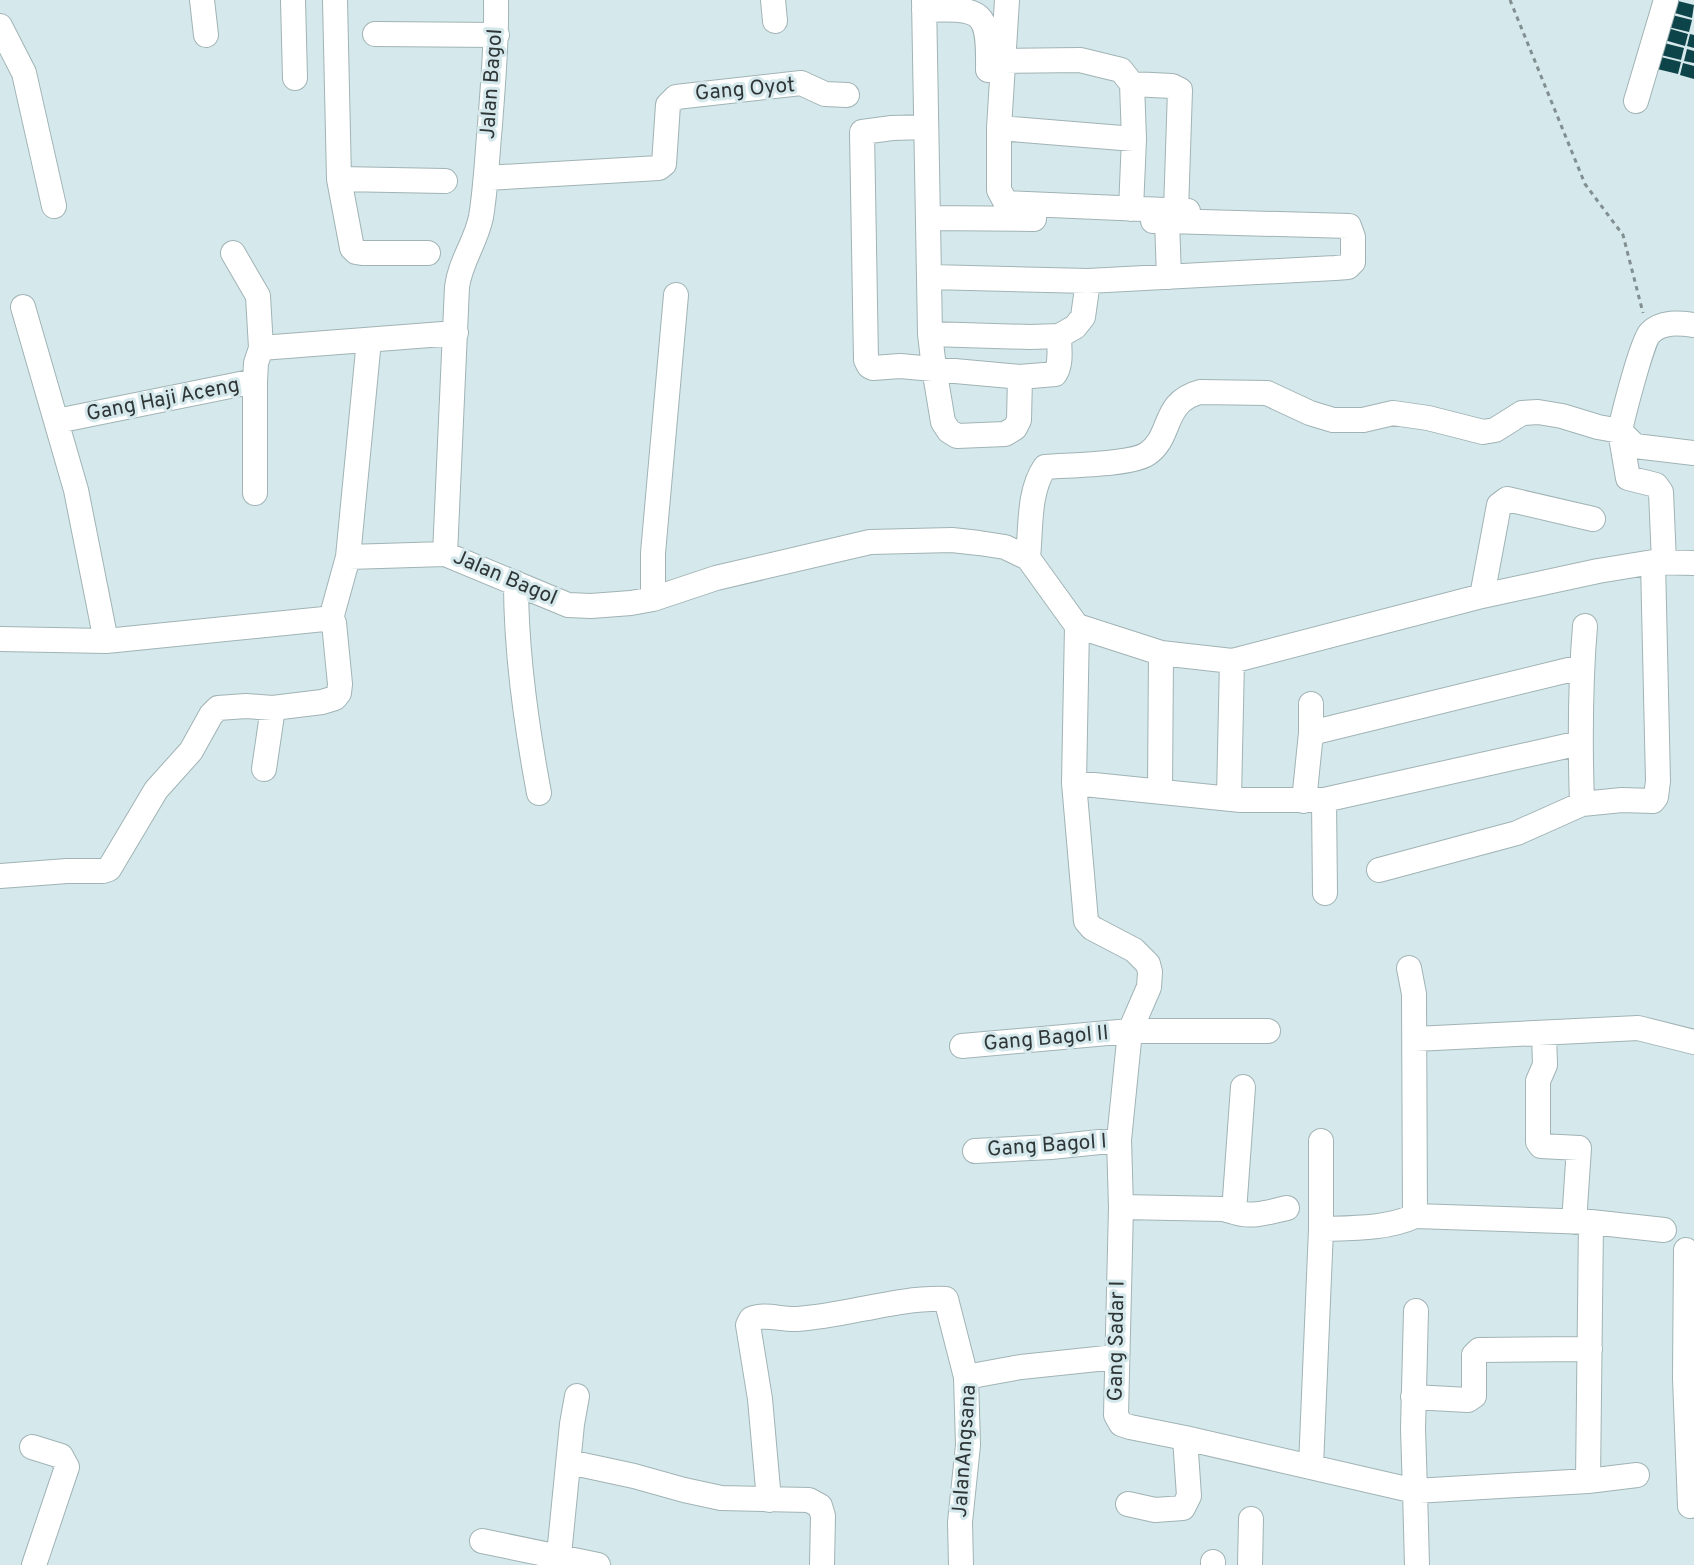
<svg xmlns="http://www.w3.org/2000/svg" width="1694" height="1565" font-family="Overpass,sans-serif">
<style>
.building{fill:#0d444a}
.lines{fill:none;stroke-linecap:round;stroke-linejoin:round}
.minor-casing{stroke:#a1b3b5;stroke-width:26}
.path{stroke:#828f91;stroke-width:3;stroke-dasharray:4.5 4.5;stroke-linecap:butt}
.minor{stroke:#fff;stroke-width:24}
.labels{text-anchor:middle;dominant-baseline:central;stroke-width:6;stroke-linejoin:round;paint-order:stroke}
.street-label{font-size:21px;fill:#2f3637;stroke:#d5e8eb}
</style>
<rect width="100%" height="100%" fill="#d5e8eb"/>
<!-- building -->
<path class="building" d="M1674,0L1694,5L1692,18L1668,11Z
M1668,14L1692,20L1689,32L1664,26Z
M1664,27L1688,34L1685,46L1661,39Z
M1690,34L1694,35V48L1687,46Z
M1660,42L1684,48L1681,60L1657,54Z
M1687,49L1694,51V63L1684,61Z
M1657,56L1681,62L1678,74L1653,68Z
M1683,63L1694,66V79L1680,75Z"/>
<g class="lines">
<defs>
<path id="minor" d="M202,0L206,35
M293,0L295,78
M335,0L339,179L352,248L356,252L362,253H428
M773,0L775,21
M924,0L930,334L934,368L943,422L949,431L957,436L1005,434L1015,428L1019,420L1020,377
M1007,0L999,128V190L1006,203L1188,211
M924,10C983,8 989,10 988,70
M0,26L24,73L54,206
M375,34L497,35
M1004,61L1080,60L1121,70L1132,84L1134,139L1131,209
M1132,84L1172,86L1180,90L1176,211
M1636,101L1666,0
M926,127L892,128L862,132L866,360L869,366L873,368L900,366L1020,377L1055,374C1062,363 1059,348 1059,336
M999,128L1134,139
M486,178L659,168L664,164L668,105L676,97L801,83L825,94L847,95
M339,179L445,181
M929,218L1034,219
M1153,221H1167L1169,277
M233,253L258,296L261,348
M931,277L1088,281L1335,268L1348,267L1353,262V237L1349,226L1167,221
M23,307L76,490L106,641
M930,334L1030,337L1059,336L1075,327L1083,317L1088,281
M255,381V493
M57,421L255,381L256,363L261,348L456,333
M1620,431L1628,478L1656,485L1661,492L1664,562
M1620,431L1635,446L1694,453
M445,554L457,287C460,262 476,242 481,217C486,187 487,156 490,125C493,83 497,42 496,0
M348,557L369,340
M1028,558C1031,529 1028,491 1045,467C1069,465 1130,465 1147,454C1173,437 1161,402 1200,392L1267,393L1310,413L1333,420H1363L1393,413L1428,418L1483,432L1495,430L1522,413L1538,412L1562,416L1598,427L1620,431C1623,416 1642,341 1650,333C1662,321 1679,323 1694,325
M516,583C516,653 526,724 539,793
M1482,596L1499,505L1507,499L1593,519
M653,599V553L676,295
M1077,626L1074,783L1086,921L1092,928L1134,950L1148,964L1150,972L1149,987L1130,1031L1119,1140L1121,1207L1116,1415L1121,1424L1130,1427L1185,1438L1415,1491L1417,1565
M1077,626L1161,653L1232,661L1482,596L1598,571L1653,562L1694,563
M0,639L106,641L324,619L332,615L348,557L445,554L568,605L591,606L631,603L653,599L716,578L870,542L952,540L979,543L1005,547L1028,558L1077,626
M1311,733L1581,667
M264,769L273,708
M1074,783L1241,800H1324L1580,743
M1160,791L1161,653
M1229,797L1232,661
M1324,800L1325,893
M1304,801L1311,733V704
M1582,804C1580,745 1580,686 1585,626
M1379,870L1517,833L1582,804L1622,800L1653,801L1656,797L1658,781L1653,562
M0,876L67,871H103L109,869L156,790L191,751L211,715L218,708L246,706L273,708L322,702L335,698L339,693L340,684L334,623L330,617
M1409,968L1414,994L1415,1216
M1544,1033L1545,1065L1538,1081V1142L1541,1146L1579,1148L1574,1222
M1415,1039L1638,1028L1694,1042
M962,1046L1130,1031H1268
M1321,1141V1229
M975,1151L1051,1147L1119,1140
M1121,1207L1223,1209L1234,1212L1243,1087
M1234,1212C1252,1218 1269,1212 1287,1208
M1686,1250L1685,1378L1690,1506
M1416,1311L1413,1429L1415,1491L1588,1481L1637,1475
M1413,1397L1468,1400L1474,1396V1355L1479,1350L1590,1349
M32,1447L61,1456L67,1467L34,1565
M569,1462L634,1476L684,1490L721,1498L809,1500L820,1506L823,1516L822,1565
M1311,1466L1321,1229C1351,1228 1387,1229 1415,1216L1591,1222L1664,1230
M1588,1481L1591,1222
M769,1500L760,1399L748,1325L751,1319C765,1313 782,1320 797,1319C847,1316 896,1297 946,1299L966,1377
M1128,1504L1155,1510L1183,1508L1189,1496L1185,1438
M482,1541L598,1565
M558,1565L572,1424L577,1396
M961,1565L960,1522L968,1445L966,1377L1021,1367L1116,1357
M1213,1565V1562
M1250,1565L1251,1519"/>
</defs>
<!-- minor casing -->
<use href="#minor" class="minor-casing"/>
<!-- path -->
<path class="path" d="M1510,0L1585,184L1623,235L1643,313"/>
<!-- minor -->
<use href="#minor" class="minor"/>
</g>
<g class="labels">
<!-- street labels -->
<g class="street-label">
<text transform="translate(492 84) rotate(-86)">Jalan Bagol</text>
<text transform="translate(745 90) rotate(-5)">Gang Oyot</text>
<text transform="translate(163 400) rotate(-11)">Gang Haji Aceng</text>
<text transform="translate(505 578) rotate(23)">Jalan Bagol</text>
<text transform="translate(1046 1039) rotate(-5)">Gang Bagol II</text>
<text transform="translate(1047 1146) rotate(-4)">Gang Bagol I</text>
<text transform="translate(1117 1341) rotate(-89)">Gang Sadar I</text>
<text transform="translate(965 1451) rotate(-86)">JalanAngsana</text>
</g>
</g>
</svg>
